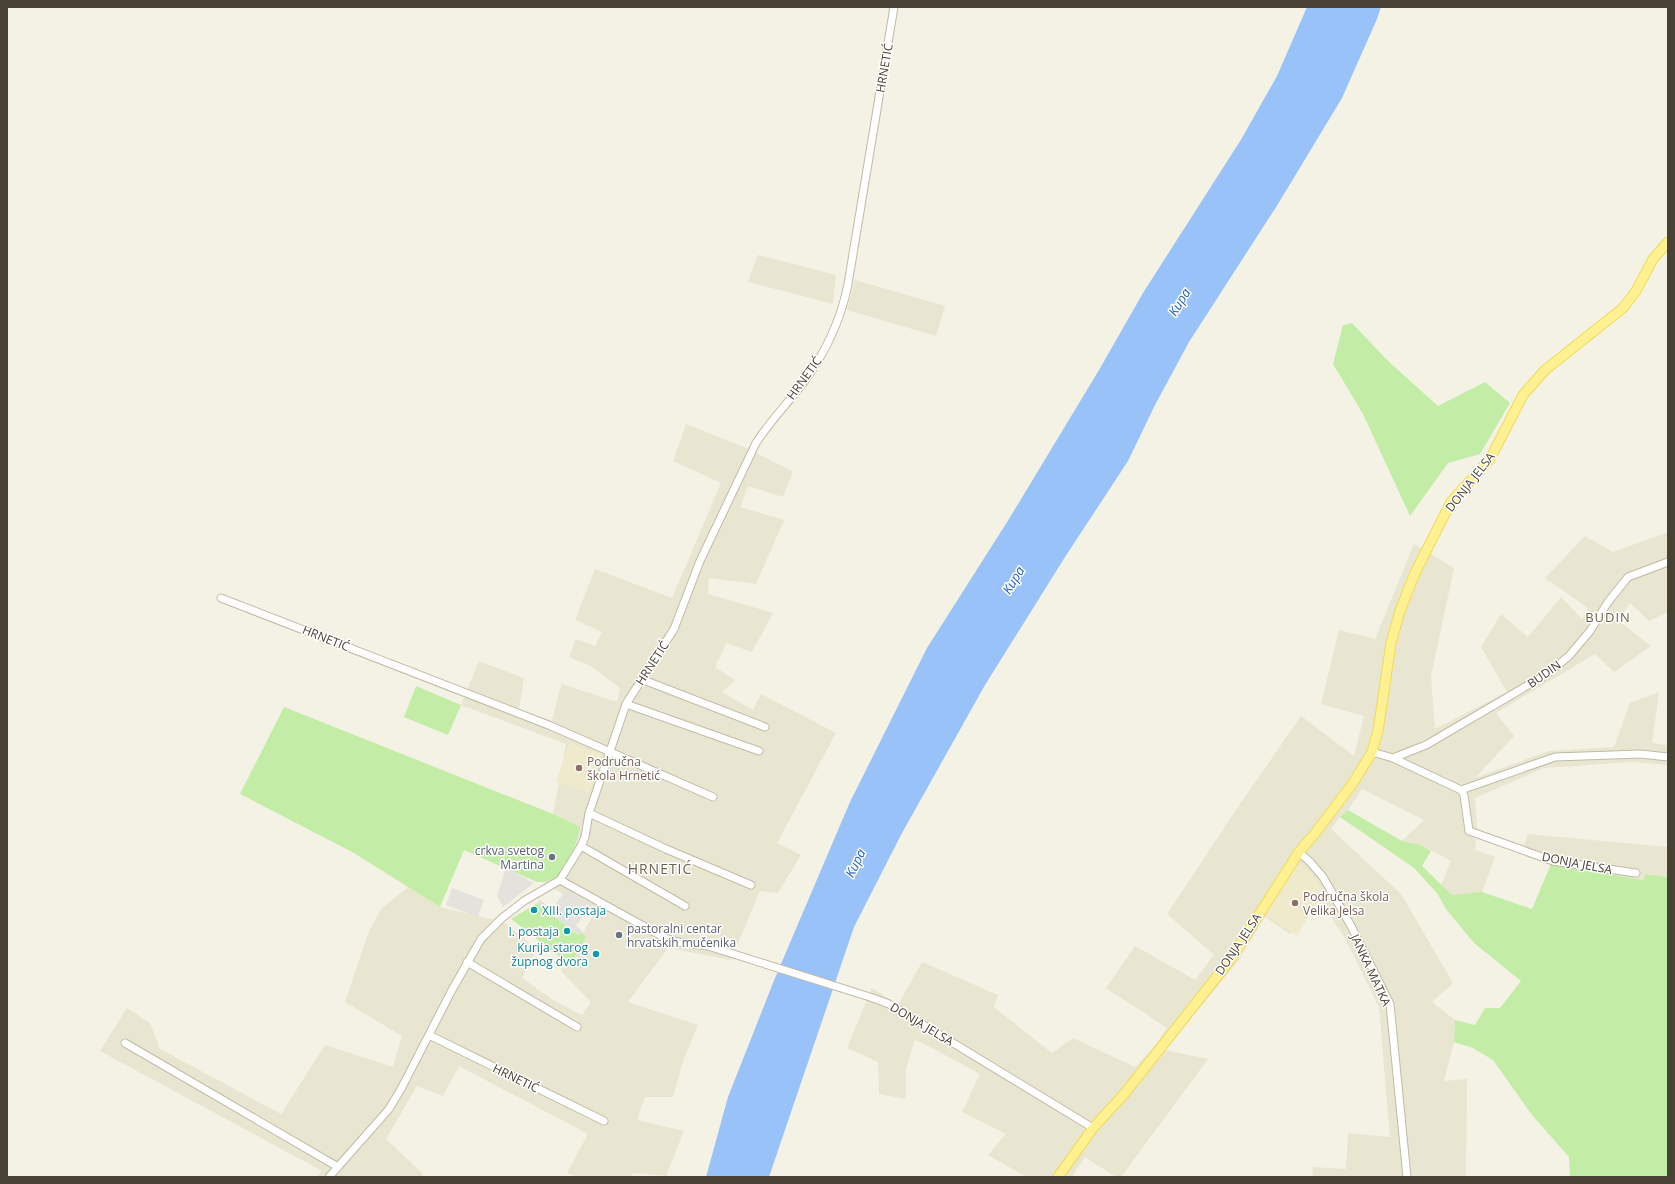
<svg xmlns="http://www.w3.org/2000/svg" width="1675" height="1184" font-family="'Open Sans',sans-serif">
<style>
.residential{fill:#e8e5d1}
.education{fill:#efeacc}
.green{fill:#c3eda7}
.parking{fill:#e4e2dd}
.water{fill:#98c2f8}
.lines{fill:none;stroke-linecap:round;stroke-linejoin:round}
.minor-casing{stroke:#c0bba5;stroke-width:9}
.major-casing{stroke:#f1da55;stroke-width:11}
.minor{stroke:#fff;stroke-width:7}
.major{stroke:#fff191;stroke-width:9}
.education-dot{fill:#8d6e63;stroke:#fff;stroke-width:1.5}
.worship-dot{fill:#6b7280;stroke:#fff;stroke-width:1.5}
.culture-dot{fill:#0f9aa8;stroke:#fff;stroke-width:1.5}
.labels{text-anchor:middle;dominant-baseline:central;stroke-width:3;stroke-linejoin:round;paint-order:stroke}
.street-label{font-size:12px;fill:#474233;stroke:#fff}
.education-label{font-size:12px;fill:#785e54;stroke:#fff;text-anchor:start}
.worship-label{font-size:12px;fill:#5b616d;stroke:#fff;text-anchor:end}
.culture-label{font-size:12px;fill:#0d838f;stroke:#fff;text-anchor:end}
.water-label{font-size:13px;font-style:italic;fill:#2163be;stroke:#fff}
.neighbourhood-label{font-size:13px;letter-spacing:1px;fill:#6a6249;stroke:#fff}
.quarter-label{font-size:14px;letter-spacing:1px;fill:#6a6249;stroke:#fff}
</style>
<rect width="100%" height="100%" fill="#f4f2e4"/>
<!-- residential -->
<path class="residential" d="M758,255L836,275L833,304L748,282Z
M855,280L945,306L936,336L847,310Z
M686,424L746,448L793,472L783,497L748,486L740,507L784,520L756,584L709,578L708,594L773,613L752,652L726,643L715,667L735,680L722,692L753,710L761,694L836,733L777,843L801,855L778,893L760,891L731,960L668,948L628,1002L698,1025L683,1061L673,1097H645L637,1120L684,1131L666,1176L633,1173L630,1177H579L567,1173L588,1134L459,1066L443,1096L417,1086L386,1139L423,1174L421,1177H317L322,1171L100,1051L127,1008L150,1023L160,1049L281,1114L325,1045L393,1067L402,1036L345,1002L369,931L381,909L408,887L440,907L503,922L537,949L522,978L553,1000L582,1015L591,1002L561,971L595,912L542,882L552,879L579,827L553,814L566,744L461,705L479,661L524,678L519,709L552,721L559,692L562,684L617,702L620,688L592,667L569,657L576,639L595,646L602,632L575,620L595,569L672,598L721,483L673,461Z
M1668,532V612L1649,621L1630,603L1617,620L1651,646L1614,672L1595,654L1496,713L1514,736L1475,778L1549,751L1614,747L1630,703L1659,692L1652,743L1668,745V765L1633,762L1544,768L1475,798L1477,829L1524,845L1528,834L1668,847V877L1646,874L1645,880L1550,864L1476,838L1475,850L1495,857L1482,892L1452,895L1441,885L1451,861L1421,845L1402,841L1424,820L1362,789L1348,810L1340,817L1331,829L1401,894L1453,983L1432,1002L1455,1020L1454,1042L1444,1081L1467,1079L1466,1177H1313L1312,1167L1346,1169L1348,1133L1390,1137L1379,1007L1346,940L1319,899L1290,934L1265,917L1239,960L1165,1050L1208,1059L1121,1177H1116L1085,1157L1072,1177H1026L988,1155L1006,1134L962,1112L980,1074L915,1039L906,1069V1099L879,1094L878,1062L847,1048L872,988L898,1005L922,962L998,995L994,1007L1052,1053L1073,1038L1135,1067L1153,1048L1167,1028L1106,988L1135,946L1195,980L1214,955L1167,914L1240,804L1301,716L1354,756L1364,716L1321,704L1339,630L1375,639L1414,544L1454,568L1431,676L1435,729L1507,692L1481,647L1501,614L1528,637L1561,597L1582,619L1588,608L1545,578L1585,536L1613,552Z"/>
<!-- education -->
<path class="education" d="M570,743L603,755L589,793L556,781Z
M1299,863L1314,877L1324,891L1297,936L1265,915Z"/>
<!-- green -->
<path class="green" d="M1352,323L1388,361L1438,406L1485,382L1510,403L1480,454L1448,463L1410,516L1363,414L1333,364L1343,325Z
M416,686L461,705L448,735L404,717Z
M284,707L553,814L580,827C574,849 567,884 537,882L464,850L440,907L354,853L240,794Z
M1348,810L1402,841L1421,845L1431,851L1422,866L1452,895L1482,892L1532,909L1551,864L1644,880L1645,874L1668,877V1177H1570L1569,1157L1532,1115L1493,1060L1473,1048L1454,1042L1455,1020L1475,1025L1485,1008H1500L1521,981L1474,943L1446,909L1437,893L1414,868L1340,817Z
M537,903L578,935L581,932L586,937L570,965L511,919Z"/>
<!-- parking -->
<path class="parking" d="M506,868L534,883L503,907L497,896Z
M452,888L484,900L478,917L446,905Z
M566,890L591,905L576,926L582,931L578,935L537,903L540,900L552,909Z"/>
<!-- water -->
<path class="water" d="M1307,7H1381L1377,19L1342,98L1278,204L1189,342L1155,405L1128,461L1065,557L985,685L902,833L854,927L769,1177H706L728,1097L775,978L850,802L927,648L1009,519L1099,370L1143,293L1242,138L1277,76Z"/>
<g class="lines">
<defs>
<path id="minor" d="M221,598L551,726L713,797
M641,679L765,727
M626,704L759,751
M1372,752L1393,758L1461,790L1464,795L1469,831L1472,832L1553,861L1636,873
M1393,758L1426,745L1547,674L1569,656L1590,631L1608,602L1628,577L1668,562
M1461,790L1555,757L1640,754L1668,757
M589,813L666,849L751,885
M581,846L685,906
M1299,852L1310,862L1323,877L1350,924L1390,1004L1407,1177
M560,880L665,938L678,942L708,946L873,998L889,1004L1093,1128
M467,962L577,1027
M429,1035L604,1121
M125,1043L338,1167
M329,1177L389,1109L401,1089L452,990L481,939L502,918L524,901L560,880L581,846L585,837L589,813L626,704L674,629L700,561L756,443C770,421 788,403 804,382C825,353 841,320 848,284L894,7"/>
<path id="major" d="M1058,1177L1093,1128L1125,1093L1230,960L1299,852L1316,832L1353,783L1372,752L1378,731L1391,643L1400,611L1415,573L1451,502L1490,459L1523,395L1545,370L1623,308L1636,291L1653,259L1668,242"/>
</defs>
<!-- minor casing -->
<use href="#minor" class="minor-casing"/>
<!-- major casing -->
<use href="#major" class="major-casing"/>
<!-- minor -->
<use href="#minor" class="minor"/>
<!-- major -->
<use href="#major" class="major"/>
</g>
<!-- markers -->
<g class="education-dot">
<circle cx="579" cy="768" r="4"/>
<circle cx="1295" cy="903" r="4"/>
</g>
<g class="worship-dot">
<circle cx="552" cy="857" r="4"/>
<circle cx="619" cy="935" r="4"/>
</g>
<g class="culture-dot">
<circle cx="534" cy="910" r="4"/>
<circle cx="567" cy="931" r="4"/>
<circle cx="596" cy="954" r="4"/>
</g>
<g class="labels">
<!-- street labels -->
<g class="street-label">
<text transform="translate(884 68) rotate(-80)">HRNETIĆ</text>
<text transform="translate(804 378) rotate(-54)">HRNETIĆ</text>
<text transform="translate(1470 482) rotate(-52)">DONJA JELSA</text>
<text transform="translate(326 638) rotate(22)">HRNETIĆ</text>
<text transform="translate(652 663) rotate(-57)">HRNETIĆ</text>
<text transform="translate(1544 674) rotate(-35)">BUDIN</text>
<text transform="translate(1577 863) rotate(11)">DONJA JELSA</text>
<text transform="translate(1238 944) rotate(-56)">DONJA JELSA</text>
<text transform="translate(1371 970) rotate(65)">JANKA MATKA</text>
<text transform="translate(922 1024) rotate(31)">DONJA JELSA</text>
<text transform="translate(516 1078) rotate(26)">HRNETIĆ</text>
</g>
<!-- education labels -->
<g class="education-label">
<text x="587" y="761">Područna<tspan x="587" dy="14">škola Hrnetić</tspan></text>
<text x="1303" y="896">Područna škola<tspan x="1303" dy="14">Velika Jelsa</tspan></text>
</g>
<!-- worship labels -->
<g class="worship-label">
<text x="544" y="850">crkva svetog<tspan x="544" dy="14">Martina</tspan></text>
<text x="627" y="928" text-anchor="start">pastoralni centar<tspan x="627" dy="14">hrvatskih mučenika</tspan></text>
</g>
<!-- culture labels -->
<g class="culture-label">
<text x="542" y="910" text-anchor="start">XIII. postaja</text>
<text x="559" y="931">I. postaja</text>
<text x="588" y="947">Kurija starog<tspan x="588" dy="14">župnog dvora</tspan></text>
</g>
<!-- water labels -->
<g class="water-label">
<text transform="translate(1179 302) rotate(-59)">Kupa</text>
<text transform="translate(1013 580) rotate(-59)">Kupa</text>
<text transform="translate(855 863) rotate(-64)">Kupa</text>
</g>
<!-- neighbourhood labels -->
<g class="neighbourhood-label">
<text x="1608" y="617">BUDIN</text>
</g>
<!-- quarter labels -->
<g class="quarter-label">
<text x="660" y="868">HRNETIĆ</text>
</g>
</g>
<!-- border -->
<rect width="1675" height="1184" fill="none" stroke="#474233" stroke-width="16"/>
</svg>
